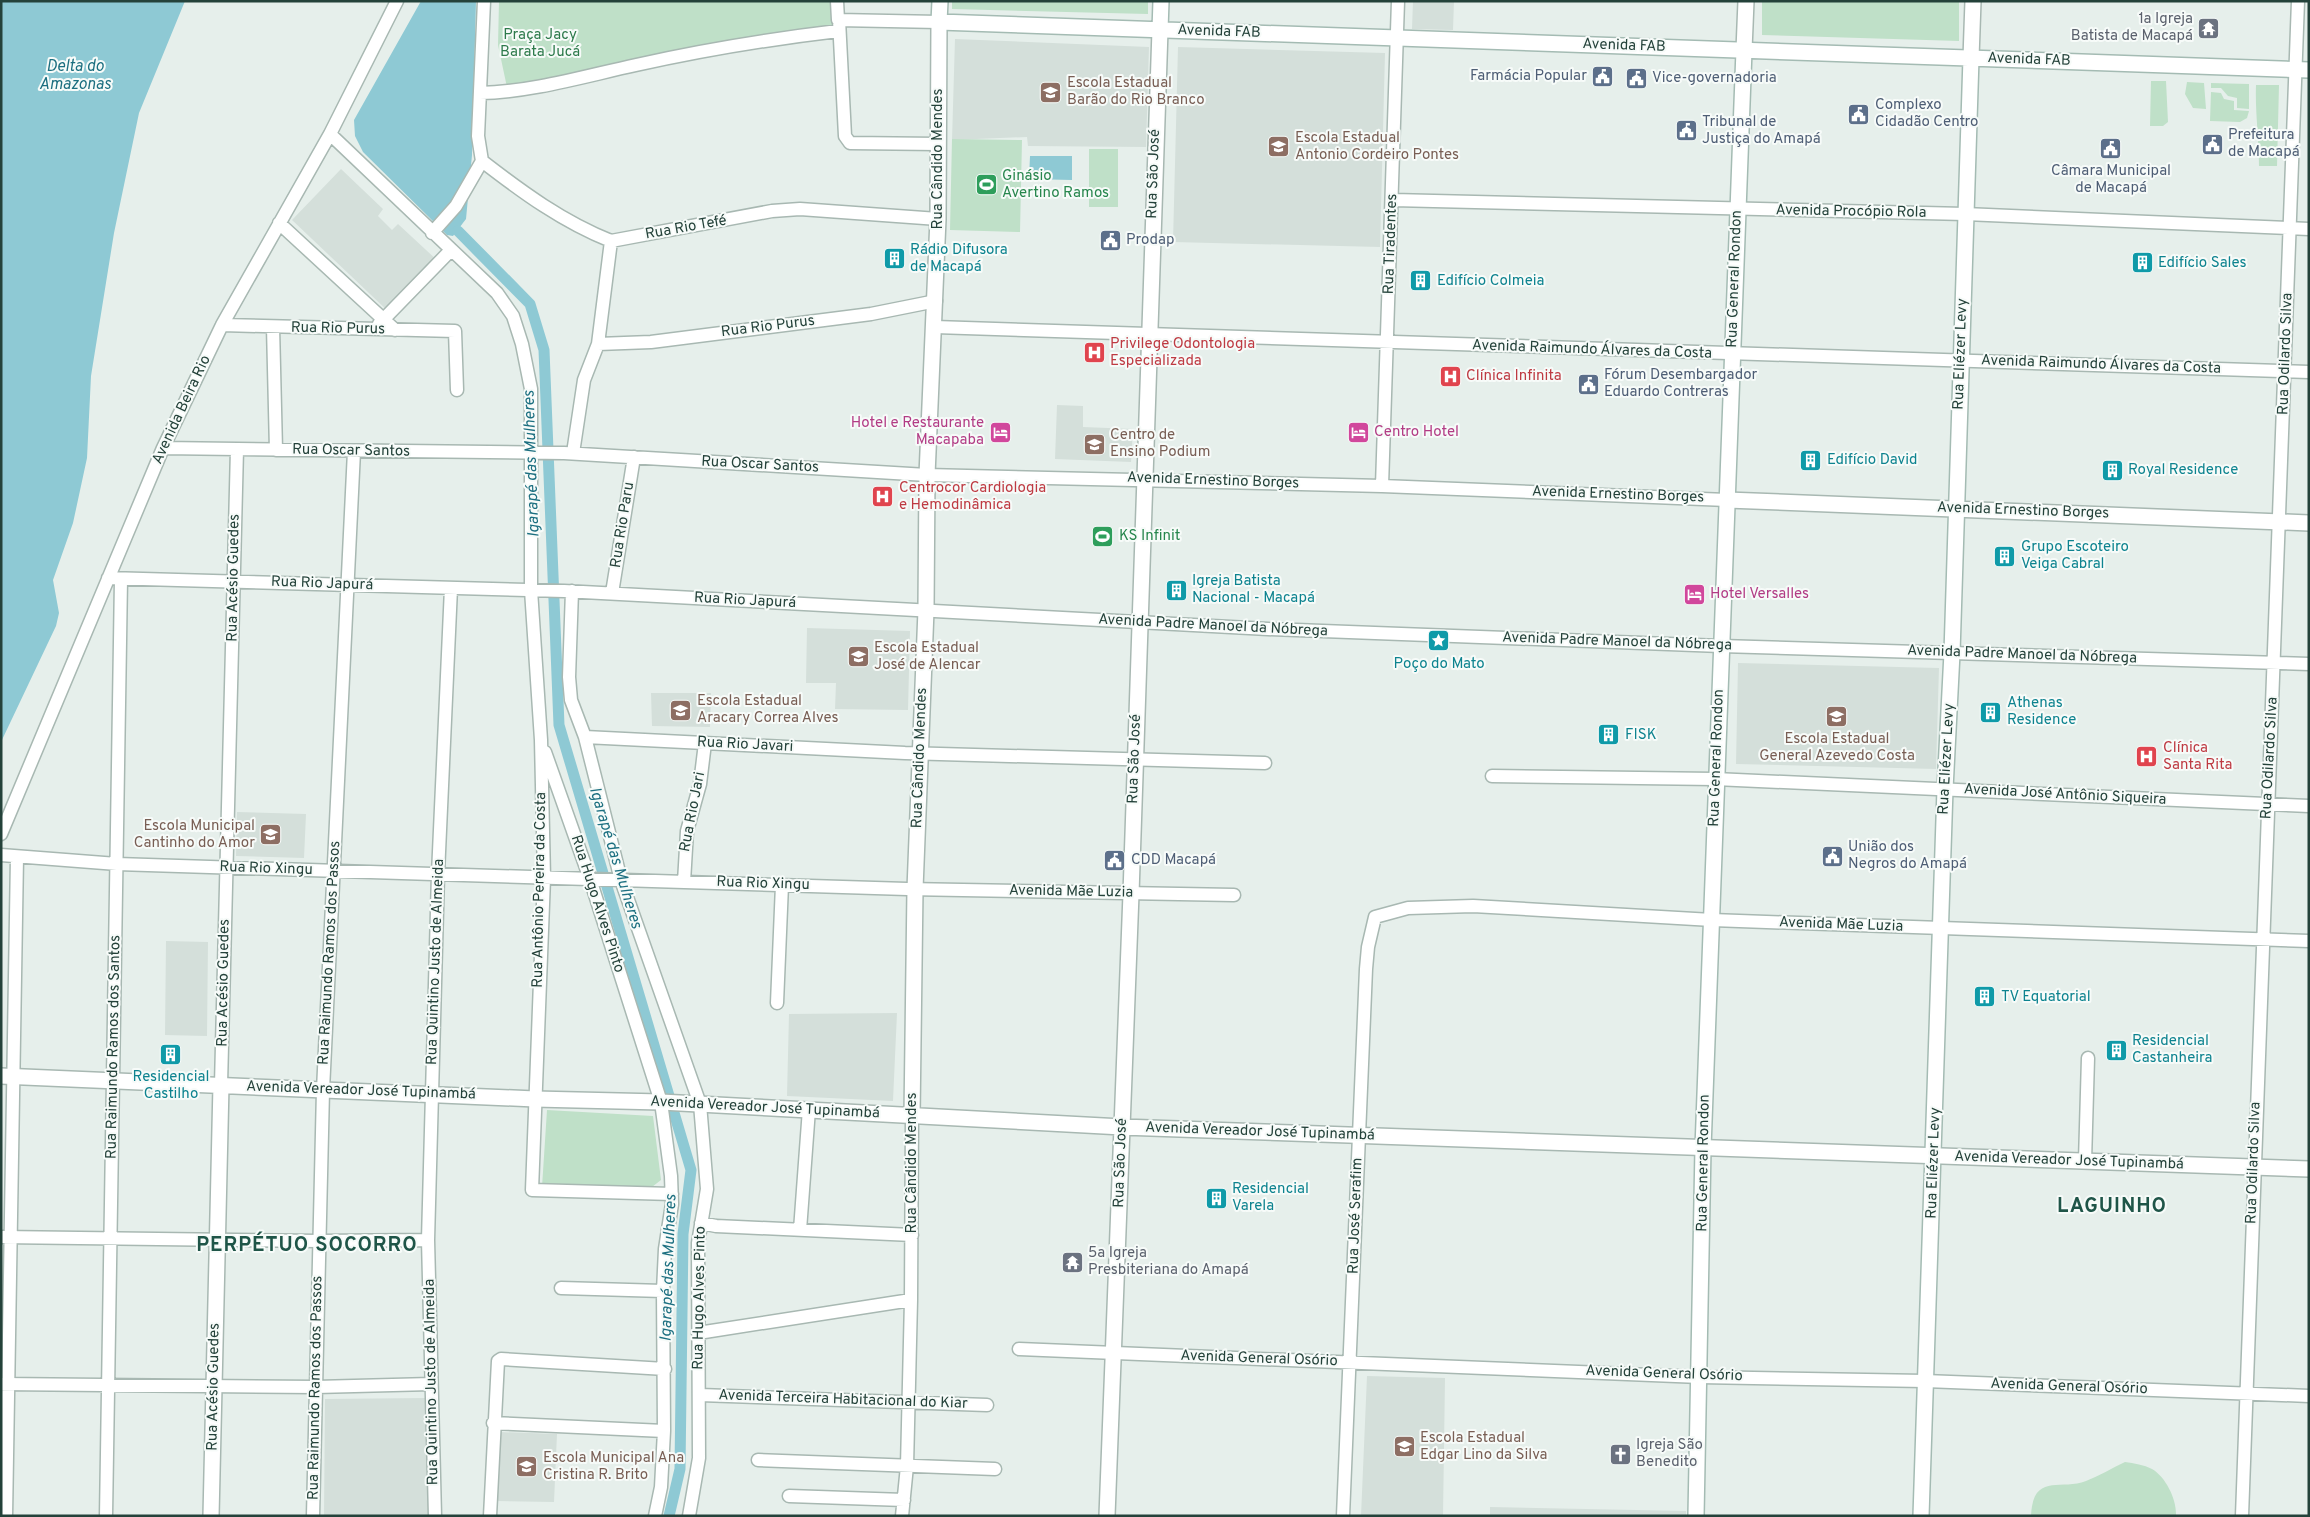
<svg xmlns="http://www.w3.org/2000/svg" width="2310" height="1517" font-family="Overpass,sans-serif">
<style>
.built{fill:#d4dfda}
.green{fill:#bfe0c8}
.water{fill:#8ec9d4}
.lines{fill:none;stroke-linecap:round;stroke-linejoin:round}
.canal{stroke:#8ec9d4;stroke-width:11}
.minor-casing{stroke:#a8b8b2;stroke-width:15}
.tertiary-casing{stroke:#a8b8b2;stroke-width:18}
.secondary-casing{stroke:#a4bbb3;stroke-width:18}
.minor{stroke:#fff;stroke-width:12}
.tertiary{stroke:#fff;stroke-width:15}
.secondary{stroke:#fff;stroke-width:15}
.labels{text-anchor:middle;dominant-baseline:central;stroke-width:4;stroke-linejoin:round;paint-order:stroke}
.worship-label{font-size:15px;fill:#5b616d;stroke:#f7fbf9;text-anchor:start}
.street-label{font-size:15px;fill:#24423a;stroke:#f7fbf9}
.park-label{font-size:15px;fill:#2d7a4b;stroke:#f7fbf9}
.service-label{font-size:15px;fill:#4e5e75;stroke:#f7fbf9;text-anchor:start}
.education-label{font-size:15px;fill:#785e54;stroke:#f7fbf9;text-anchor:start}
.leisure-label{font-size:15px;fill:#27864d;stroke:#f7fbf9;text-anchor:start}
.culture-label{font-size:15px;fill:#0d838f;stroke:#f7fbf9;text-anchor:start}
.health-label{font-size:15px;fill:#be3a42;stroke:#f7fbf9;text-anchor:start}
.hotel-label{font-size:15px;fill:#b23c85;stroke:#f7fbf9;text-anchor:start}
.water-label{font-size:16px;font-style:italic;fill:#1c6f80;stroke:#f7fbf9}
.district-label{font-size:20px;font-weight:bold;letter-spacing:1px;fill:#1f5548;stroke:#f7fbf9}
</style>
<rect width="100%" height="100%" fill="#e6efeb"/>
<!-- built -->
<path class="built" d="M1413,1H1454L1453,30L1412,29Z
M955,39L1149,47L1146,147L1028,146L1027,137L952,140Z
M1178,47L1385,53L1380,247L1173,242Z
M341,169L383,209L378,216L392,230L398,224L439,262L390,313L292,220Z
M1057,405L1083,406V427L1133,429L1131,462L1055,459Z
M807,628L910,631L908,710L835,709L836,683H806Z
M1738,663L1939,668L1936,769L1736,764Z
M651,693H711L710,727L652,726Z
M237,812L306,814L304,858L236,856Z
M166,941L208,942L207,1036L165,1035Z
M897,1013L893,1101L787,1096L789,1014Z
M1367,1376L1445,1378L1443,1516H1361Z
M425,1398L429,1516H324L325,1399Z
M499,1432L557,1434L554,1502L497,1501Z
M1490,1507L1686,1511V1516H1490Z"/>
<!-- green -->
<path class="green" d="M499,1H831L834,26L508,92L498,45Z
M952,1H1148V14L952,9Z
M1762,1H1959V41L1762,35Z
M2151,81H2166L2168,122L2163,126H2150Z
M2187,82L2204,83L2206,109L2193,108L2185,94Z
M2211,83L2249,84V109L2237,108V98L2228,96L2221,88H2211Z
M2256,85H2279L2277,166H2259C2259,138 2255,112 2256,85Z
M2211,92L2221,93L2224,99L2234,101V110L2249,111L2247,118L2240,122L2210,121Z
M952,139L1022,140L1020,232L950,230Z
M1089,149H1118V207H1089Z
M547,1110L653,1116L661,1180L648,1190L542,1187Z
M2125,1462C2134,1463 2144,1465 2152,1469C2166,1477 2177,1500 2176,1516H2031C2033,1472 2060,1491 2086,1481C2099,1476 2112,1468 2125,1462Z"/>
<!-- water -->
<path class="water" d="M1,1H185L139,113L114,233L91,376L87,458L73,523L53,580L59,613L56,626L1,742Z
M421,1H476L472,155L466,219L453,236L447,235L363,152L355,136L354,120Z
M1030,156H1072V180L1029,179Z"/>
<g class="lines">
<!-- canal -->
<path class="canal" d="M458,231L530,304L544,350L559,725L691,1170L683,1234L680,1469L669,1516"/>
<defs>
<path id="minor" d="M484,1L478,136L482,161C522,192 563,222 611,241L772,211L800,209L938,219
M837,1L838,20L939,22
M839,20L845,136L850,143L939,144
M480,93C532,92 585,76 636,65C703,50 770,39 838,31
M330,134L497,293L513,316L522,344L531,389V590L541,740L544,878L532,1190L672,1194
M1393,200L1965,214L2309,229
M279,223L395,330
M432,233L456,206L482,161
M379,324L451,250
M222,325L455,331L457,390
M273,327L276,450
M935,327L2309,372
M598,344L651,342L871,314L936,301
M163,448L564,453L927,475L1382,486L1727,500
M573,453L584,380L598,344L611,241
M1382,486L1398,1
M108,578L564,591L1268,629L1721,646L2309,664
M572,591L569,677L571,700L585,737L621,880L700,1104L707,1189L698,1243L699,1458L689,1516
M612,593L634,457
M585,737L905,753L1265,763
M545,752L590,879L661,1102L671,1176L672,1204L665,1249L663,1291L664,1431L661,1487L655,1516
M1492,776L1715,779L2309,806
M1,834L163,448L222,325L330,134L397,1
M1,855L117,864L907,889L1234,895
M684,882L687,831L700,784L705,743
M777,1003L782,885
M221,1085L237,449
M2085,1161L2088,1058
M701,1223L716,1226L912,1235
M800,1230L809,1109
M1,1237L319,1241L428,1240
M561,1288L663,1291
M698,1333L911,1300
M1019,1349L1700,1377L1925,1381L2309,1396
M1,1384L316,1387L431,1384
M700,1395L987,1405
M493,1423L664,1431
M758,1460L995,1469
M789,1496L904,1500
M6,1516L17,857
M106,1516L121,579
M313,1516L323,1090L354,451
M435,1516L428,1240L438,874L451,588
M490,1516L498,1361L501,1359L665,1369
M902,1516L907,1466L911,1300L912,1116
M1343,1516L1366,969L1368,947L1375,917L1408,908L1473,906L1712,920L2309,941
M2242,1516L2298,1"/>
<path id="tertiary" d="M1744,50L1746,1
M1971,58L1973,1
M1727,500L2309,523
M1,1076L535,1099L661,1102L1122,1127L2309,1169
M912,1116L915,889L926,610L927,475L938,219L939,22
M211,1516L221,1085
M1107,1516L1131,894L1160,30"/>
<path id="secondary" d="M940,1L939,22L2309,70
M1160,30L1161,1
M1696,1516L1703,1148L1744,50
M1921,1516L1945,789L1952,653L1971,58"/>
</defs>
<!-- minor casing -->
<use href="#minor" class="minor-casing"/>
<!-- tertiary casing -->
<use href="#tertiary" class="tertiary-casing"/>
<!-- secondary casing -->
<use href="#secondary" class="secondary-casing"/>
<!-- minor -->
<use href="#minor" class="minor"/>
<!-- tertiary -->
<use href="#tertiary" class="tertiary"/>
<!-- secondary -->
<use href="#secondary" class="secondary"/>
</g>
<!-- icons -->
<defs>
<symbol id="temple-square" viewBox="-11 -11 22 22"><rect x="-9" y="-9" width="18" height="18" rx="4" fill="#6b7280" stroke="#f7fbf9"/><path d="M0-6L5-2H3V0L6.5 2.5H4V6H1.5V3h-3V6H-4V2.5H-6.5L-3 0V-2H-5Z" fill="#fff"/></symbol>
<symbol id="civic-square" viewBox="-11 -11 22 22"><rect x="-9" y="-9" width="18" height="18" rx="4" fill="#5c6f8a" stroke="#f7fbf9"/><path d="M-.6-6.5H3V-4.5H.6V-3L4-1V1h2V6H-6V1h2V-1L-.6-3ZM-1.2 2.5V6h2.4V2.5Z" fill="#fff"/></symbol>
<symbol id="school-square" viewBox="-11 -11 22 22"><rect x="-9" y="-9" width="18" height="18" rx="4" fill="#8d6e63" stroke="#f7fbf9"/><path d="M0-5L7-2L0 1L-7-2ZM-4 1L0 2.5L4 1V4Q0 6-4 4Z" fill="#fff"/></symbol>
<symbol id="stadium-square" viewBox="-11 -11 22 22"><rect x="-9" y="-9" width="18" height="18" rx="4" fill="#2e9e5b" stroke="#f7fbf9"/><path d="M0-5a6.5 5 0 1 0 0 10a6.5 5 0 1 0 0-10ZM-3.5-1.8h7v3.6h-7Z" fill="#fff"/></symbol>
<symbol id="building-square" viewBox="-11 -11 22 22"><rect x="-9" y="-9" width="18" height="18" rx="4" fill="#0f9aa8" stroke="#f7fbf9"/><path d="M-4-6H4V6H1V3H-1V6H-4ZM-2.5-4.3h1.7v1.8h-1.7ZM.8-4.3h1.7v1.8H.8ZM-2.5-1h1.7V.8h-1.7ZM.8-1h1.7V.8H.8Z" fill="#fff"/></symbol>
<symbol id="hospital-square" viewBox="-11 -11 22 22"><rect x="-9" y="-9" width="18" height="18" rx="4" fill="#e0444e" stroke="#f7fbf9"/><path d="M-5-5h3v3.5h4V-5h3V5h-3V1.5h-4V5h-3Z" fill="#fff"/></symbol>
<symbol id="hotel-square" viewBox="-11 -11 22 22"><rect x="-9" y="-9" width="18" height="18" rx="4" fill="#d1479c" stroke="#f7fbf9"/><path d="M-6-4.5h1.5V1H6V5H4.5V3h-9V5H-6ZM-4 0a1.8 1.8 0 1 1 3.6 0ZM.5 0V-2.5h3Q6-2.5 6 0Z" fill="#fff"/></symbol>
<symbol id="sight-square" viewBox="-11 -11 22 22"><rect x="-9" y="-9" width="18" height="18" rx="4" fill="#0f9aa8" stroke="#f7fbf9"/><path d="M0-6L1.8-2.2L6-1.7L2.9 1.2L3.7 5.4L0 3.3L-3.7 5.4L-2.9 1.2L-6-1.7L-1.8-2.2Z" fill="#fff"/></symbol>
<symbol id="church-square" viewBox="-11 -11 22 22"><rect x="-9" y="-9" width="18" height="18" rx="4" fill="#6b7280" stroke="#f7fbf9"/><path d="M-1.2-6h2.4v3.5h3.3v2.4h-3.3V6h-2.4V-.1h-3.3v-2.4h3.3Z" fill="#fff"/></symbol>
</defs>
<g fill-rule="evenodd">
<use href="#temple-square" x="2196" y="16" width="25" height="25"/>
<use href="#civic-square" x="1590" y="64" width="25" height="25"/>
<use href="#civic-square" x="1624" y="66" width="25" height="25"/>
<use href="#school-square" x="1038" y="80" width="25" height="25"/>
<use href="#civic-square" x="1846" y="102" width="25" height="25"/>
<use href="#civic-square" x="1674" y="118" width="25" height="25"/>
<use href="#civic-square" x="2200" y="132" width="25" height="25"/>
<use href="#school-square" x="1266" y="134" width="25" height="25"/>
<use href="#civic-square" x="2098" y="136" width="25" height="25"/>
<use href="#stadium-square" x="974" y="172" width="25" height="25"/>
<use href="#civic-square" x="1098" y="228" width="25" height="25"/>
<use href="#building-square" x="882" y="246" width="25" height="25"/>
<use href="#building-square" x="2130" y="250" width="25" height="25"/>
<use href="#building-square" x="1408" y="268" width="25" height="25"/>
<use href="#hospital-square" x="1082" y="340" width="25" height="25"/>
<use href="#hospital-square" x="1438" y="364" width="25" height="25"/>
<use href="#civic-square" x="1576" y="372" width="25" height="25"/>
<use href="#hotel-square" x="988" y="420" width="25" height="25"/>
<use href="#hotel-square" x="1346" y="420" width="25" height="25"/>
<use href="#school-square" x="1082" y="432" width="25" height="25"/>
<use href="#building-square" x="1798" y="448" width="25" height="25"/>
<use href="#building-square" x="2100" y="458" width="25" height="25"/>
<use href="#hospital-square" x="870" y="484" width="25" height="25"/>
<use href="#stadium-square" x="1090" y="524" width="25" height="25"/>
<use href="#building-square" x="1992" y="544" width="25" height="25"/>
<use href="#building-square" x="1164" y="578" width="25" height="25"/>
<use href="#hotel-square" x="1682" y="582" width="25" height="25"/>
<use href="#sight-square" x="1426" y="628" width="25" height="25"/>
<use href="#school-square" x="846" y="644" width="25" height="25"/>
<use href="#school-square" x="668" y="698" width="25" height="25"/>
<use href="#building-square" x="1978" y="700" width="25" height="25"/>
<use href="#school-square" x="1824" y="704" width="25" height="25"/>
<use href="#building-square" x="1596" y="722" width="25" height="25"/>
<use href="#hospital-square" x="2134" y="744" width="25" height="25"/>
<use href="#school-square" x="258" y="822" width="25" height="25"/>
<use href="#civic-square" x="1820" y="844" width="25" height="25"/>
<use href="#civic-square" x="1102" y="848" width="25" height="25"/>
<use href="#building-square" x="1972" y="984" width="25" height="25"/>
<use href="#building-square" x="2104" y="1038" width="25" height="25"/>
<use href="#building-square" x="158" y="1042" width="25" height="25"/>
<use href="#building-square" x="1204" y="1186" width="25" height="25"/>
<use href="#temple-square" x="1060" y="1250" width="25" height="25"/>
<use href="#school-square" x="1392" y="1434" width="25" height="25"/>
<use href="#church-square" x="1608" y="1442" width="25" height="25"/>
<use href="#school-square" x="514" y="1454" width="25" height="25"/>
</g>
<g class="labels">
<!-- worship labels -->
<g class="worship-label">
<text x="2193" y="19" text-anchor="end">1a Igreja<tspan x="2193" dy="17">Batista de Macapá</tspan></text>
<text x="1088" y="1253">5a Igreja<tspan x="1088" dy="17">Presbiteriana do Amapá</tspan></text>
<text x="1636" y="1445">Igreja São<tspan x="1636" dy="17">Benedito</tspan></text>
</g>
<!-- street labels -->
<g class="street-label">
<text transform="translate(1219 32) rotate(2)">Avenida FAB</text>
<text transform="translate(1624 46) rotate(2)">Avenida FAB</text>
<text transform="translate(2029 60) rotate(2)">Avenida FAB</text>
<text transform="translate(938 159) rotate(-90)">Rua Cândido Mendes</text>
<text transform="translate(1154 174) rotate(-88)">Rua São José</text>
<text transform="translate(1851 212) rotate(1)">Avenida Procópio Rola</text>
<text transform="translate(686 228) rotate(-10)">Rua Rio Tefé</text>
<text transform="translate(1391 244) rotate(-88)">Rua Tiradentes</text>
<text transform="translate(1735 279) rotate(-88)">Rua General Rondon</text>
<text transform="translate(768 327) rotate(-7)">Rua Rio Purus</text>
<text transform="translate(338 329) rotate(1)">Rua Rio Purus</text>
<text transform="translate(1592 350) rotate(2)">Avenida Raimundo Álvares da Costa</text>
<text transform="translate(1961 354) rotate(-88)">Rua Eliézer Levy</text>
<text transform="translate(2286 354) rotate(-88)">Rua Odilardo Silva</text>
<text transform="translate(2101 365) rotate(2)">Avenida Raimundo Álvares da Costa</text>
<text transform="translate(182 410) rotate(-65)">Avenida Beira Rio</text>
<text transform="translate(351 451) rotate(1)">Rua Oscar Santos</text>
<text transform="translate(760 465) rotate(3)">Rua Oscar Santos</text>
<text transform="translate(1213 481) rotate(2)">Avenida Ernestino Borges</text>
<text transform="translate(1618 495) rotate(2)">Avenida Ernestino Borges</text>
<text transform="translate(2023 511) rotate(2)">Avenida Ernestino Borges</text>
<text transform="translate(623 525) rotate(-81)">Rua Rio Paru</text>
<text transform="translate(234 578) rotate(-89)">Rua Acésio Guedes</text>
<text transform="translate(322 584) rotate(2)">Rua Rio Japurá</text>
<text transform="translate(745 601) rotate(3)">Rua Rio Japurá</text>
<text transform="translate(1213 626) rotate(3)">Avenida Padre Manoel da Nóbrega</text>
<text transform="translate(1617 642) rotate(2)">Avenida Padre Manoel da Nóbrega</text>
<text transform="translate(2022 655) rotate(2)">Avenida Padre Manoel da Nóbrega</text>
<text transform="translate(745 745) rotate(3)">Rua Rio Javari</text>
<text transform="translate(920 758) rotate(-88)">Rua Cândido Mendes</text>
<text transform="translate(1717 758) rotate(-88)">Rua General Rondon</text>
<text transform="translate(2270 758) rotate(-87)">Rua Odilardo Silva</text>
<text transform="translate(1135 759) rotate(-88)">Rua São José</text>
<text transform="translate(1947 759) rotate(-87)">Rua Eliézer Levy</text>
<text transform="translate(2065 795) rotate(3)">Avenida José Antônio Siqueira</text>
<text transform="translate(693 812) rotate(-79)">Rua Rio Jari</text>
<text transform="translate(266 869) rotate(2)">Rua Rio Xingu</text>
<text transform="translate(763 884) rotate(2)">Rua Rio Xingu</text>
<text transform="translate(540 890) rotate(-89)">Rua Antônio Pereira da Costa</text>
<text transform="translate(1071 892) rotate(1)">Avenida Mãe Luzia</text>
<text transform="translate(597 904) rotate(72)">Rua Hugo Alves Pinto</text>
<text transform="translate(1841 925) rotate(2)">Avenida Mãe Luzia</text>
<text transform="translate(330 953) rotate(-87)">Rua Raimundo Ramos dos Passos</text>
<text transform="translate(436 962) rotate(-88)">Rua Quintino Justo de Almeida</text>
<text transform="translate(224 983) rotate(-89)">Rua Acésio Guedes</text>
<text transform="translate(114 1047) rotate(-89)">Rua Raimundo Ramos dos Santos</text>
<text transform="translate(361 1091) rotate(2)">Avenida Vereador José Tupinambá</text>
<text transform="translate(765 1108) rotate(3)">Avenida Vereador José Tupinambá</text>
<text transform="translate(1260 1132) rotate(2)">Avenida Vereador José Tupinambá</text>
<text transform="translate(2069 1161) rotate(2)">Avenida Vereador José Tupinambá</text>
<text transform="translate(912 1163) rotate(-90)">Rua Cândido Mendes</text>
<text transform="translate(1121 1163) rotate(-88)">Rua São José</text>
<text transform="translate(1704 1163) rotate(-89)">Rua General Rondon</text>
<text transform="translate(1934 1163) rotate(-88)">Rua Eliézer Levy</text>
<text transform="translate(2254 1163) rotate(-88)">Rua Odilardo Silva</text>
<text transform="translate(1356 1216) rotate(-88)">Rua José Serafim</text>
<text transform="translate(700 1298) rotate(-89)">Rua Hugo Alves Pinto</text>
<text transform="translate(1259 1359) rotate(2)">Avenida General Osório</text>
<text transform="translate(1664 1374) rotate(2)">Avenida General Osório</text>
<text transform="translate(432 1382) rotate(-91)">Rua Quintino Justo de Almeida</text>
<text transform="translate(214 1387) rotate(-89)">Rua Acésio Guedes</text>
<text transform="translate(2069 1387) rotate(2)">Avenida General Osório</text>
<text transform="translate(316 1388) rotate(-89)">Rua Raimundo Ramos dos Passos</text>
<text transform="translate(843 1400) rotate(2)">Avenida Terceira Habitacional do Kiar</text>
</g>
<!-- park labels -->
<g class="park-label">
<text x="540" y="35">Praça Jacy<tspan x="540" dy="17">Barata Jucá</tspan></text>
</g>
<!-- service labels -->
<g class="service-label">
<text x="1587" y="76" text-anchor="end">Farmácia Popular</text>
<text x="1652" y="78">Vice-governadoria</text>
<text x="1875" y="105">Complexo<tspan x="1875" dy="17">Cidadão Centro</tspan></text>
<text x="1702" y="122">Tribunal de<tspan x="1702" dy="17">Justiça do Amapá</tspan></text>
<text x="2228" y="135">Prefeitura<tspan x="2228" dy="17">de Macapá</tspan></text>
<text x="2111" y="171" text-anchor="middle">Câmara Municipal<tspan x="2111" dy="17">de Macapá</tspan></text>
<text x="1126" y="240">Prodap</text>
<text x="1604" y="375">Fórum Desembargador<tspan x="1604" dy="17">Eduardo Contreras</tspan></text>
<text x="1848" y="847">União dos<tspan x="1848" dy="17">Negros do Amapá</tspan></text>
<text x="1131" y="860">CDD Macapá</text>
</g>
<!-- education labels -->
<g class="education-label">
<text x="1067" y="83">Escola Estadual<tspan x="1067" dy="17">Barão do Rio Branco</tspan></text>
<text x="1295" y="138">Escola Estadual<tspan x="1295" dy="17">Antonio Cordeiro Pontes</tspan></text>
<text x="1110" y="435">Centro de<tspan x="1110" dy="17">Ensino Podium</tspan></text>
<text x="874" y="648">Escola Estadual<tspan x="874" dy="17">José de Alencar</tspan></text>
<text x="697" y="701">Escola Estadual<tspan x="697" dy="17">Aracary Correa Alves</tspan></text>
<text x="1837" y="739" text-anchor="middle">Escola Estadual<tspan x="1837" dy="17">General Azevedo Costa</tspan></text>
<text x="255" y="826" text-anchor="end">Escola Municipal<tspan x="255" dy="17">Cantinho do Amor</tspan></text>
<text x="1420" y="1438">Escola Estadual<tspan x="1420" dy="17">Edgar Lino da Silva</tspan></text>
<text x="543" y="1458">Escola Municipal Ana<tspan x="543" dy="17">Cristina R. Brito</tspan></text>
</g>
<!-- leisure labels -->
<g class="leisure-label">
<text x="1002" y="176">Ginásio<tspan x="1002" dy="17">Avertino Ramos</tspan></text>
<text x="1119" y="536">KS Infinit</text>
</g>
<!-- culture labels -->
<g class="culture-label">
<text x="910" y="250">Rádio Difusora<tspan x="910" dy="17">de Macapá</tspan></text>
<text x="2158" y="263">Edifício Sales</text>
<text x="1437" y="281">Edifício Colmeia</text>
<text x="1827" y="460">Edifício David</text>
<text x="2128" y="470">Royal Residence</text>
<text x="2021" y="547">Grupo Escoteiro<tspan x="2021" dy="17">Veiga Cabral</tspan></text>
<text x="1192" y="581">Igreja Batista<tspan x="1192" dy="17">Nacional - Macapá</tspan></text>
<text x="1439" y="664" text-anchor="middle">Poço do Mato</text>
<text x="2007" y="703">Athenas<tspan x="2007" dy="17">Residence</tspan></text>
<text x="1625" y="735">FISK</text>
<text x="2001" y="997">TV Equatorial</text>
<text x="2132" y="1041">Residencial<tspan x="2132" dy="17">Castanheira</tspan></text>
<text x="171" y="1077" text-anchor="middle">Residencial<tspan x="171" dy="17">Castilho</tspan></text>
<text x="1232" y="1189">Residencial<tspan x="1232" dy="17">Varela</tspan></text>
</g>
<!-- health labels -->
<g class="health-label">
<text x="1110" y="344">Privilege Odontologia<tspan x="1110" dy="17">Especializada</tspan></text>
<text x="1466" y="376">Clínica Infinita</text>
<text x="899" y="488">Centrocor Cardiologia<tspan x="899" dy="17">e Hemodinâmica</tspan></text>
<text x="2163" y="748">Clínica<tspan x="2163" dy="17">Santa Rita</tspan></text>
</g>
<!-- hotel labels -->
<g class="hotel-label">
<text x="984" y="423" text-anchor="end">Hotel e Restaurante<tspan x="984" dy="17">Macapaba</tspan></text>
<text x="1374" y="432">Centro Hotel</text>
<text x="1710" y="594">Hotel Versalles</text>
</g>
<!-- water labels -->
<g class="water-label">
<text x="75" y="67">Delta do<tspan x="75" dy="18">Amazonas</tspan></text>
<text transform="translate(532 464) rotate(-92)">Igarapé das Mulheres</text>
<text transform="translate(615 858) rotate(73)">Igarapé das Mulheres</text>
<text transform="translate(669 1268) rotate(-88)">Igarapé das Mulheres</text>
</g>
<!-- district labels -->
<g class="district-label">
<text x="2112" y="1207">LAGUINHO</text>
<text x="307" y="1246">PERPÉTUO SOCORRO</text>
</g>
</g>
<!-- border -->
<rect width="2310" height="1517" fill="none" stroke="#24423a" stroke-width="5"/>
</svg>
